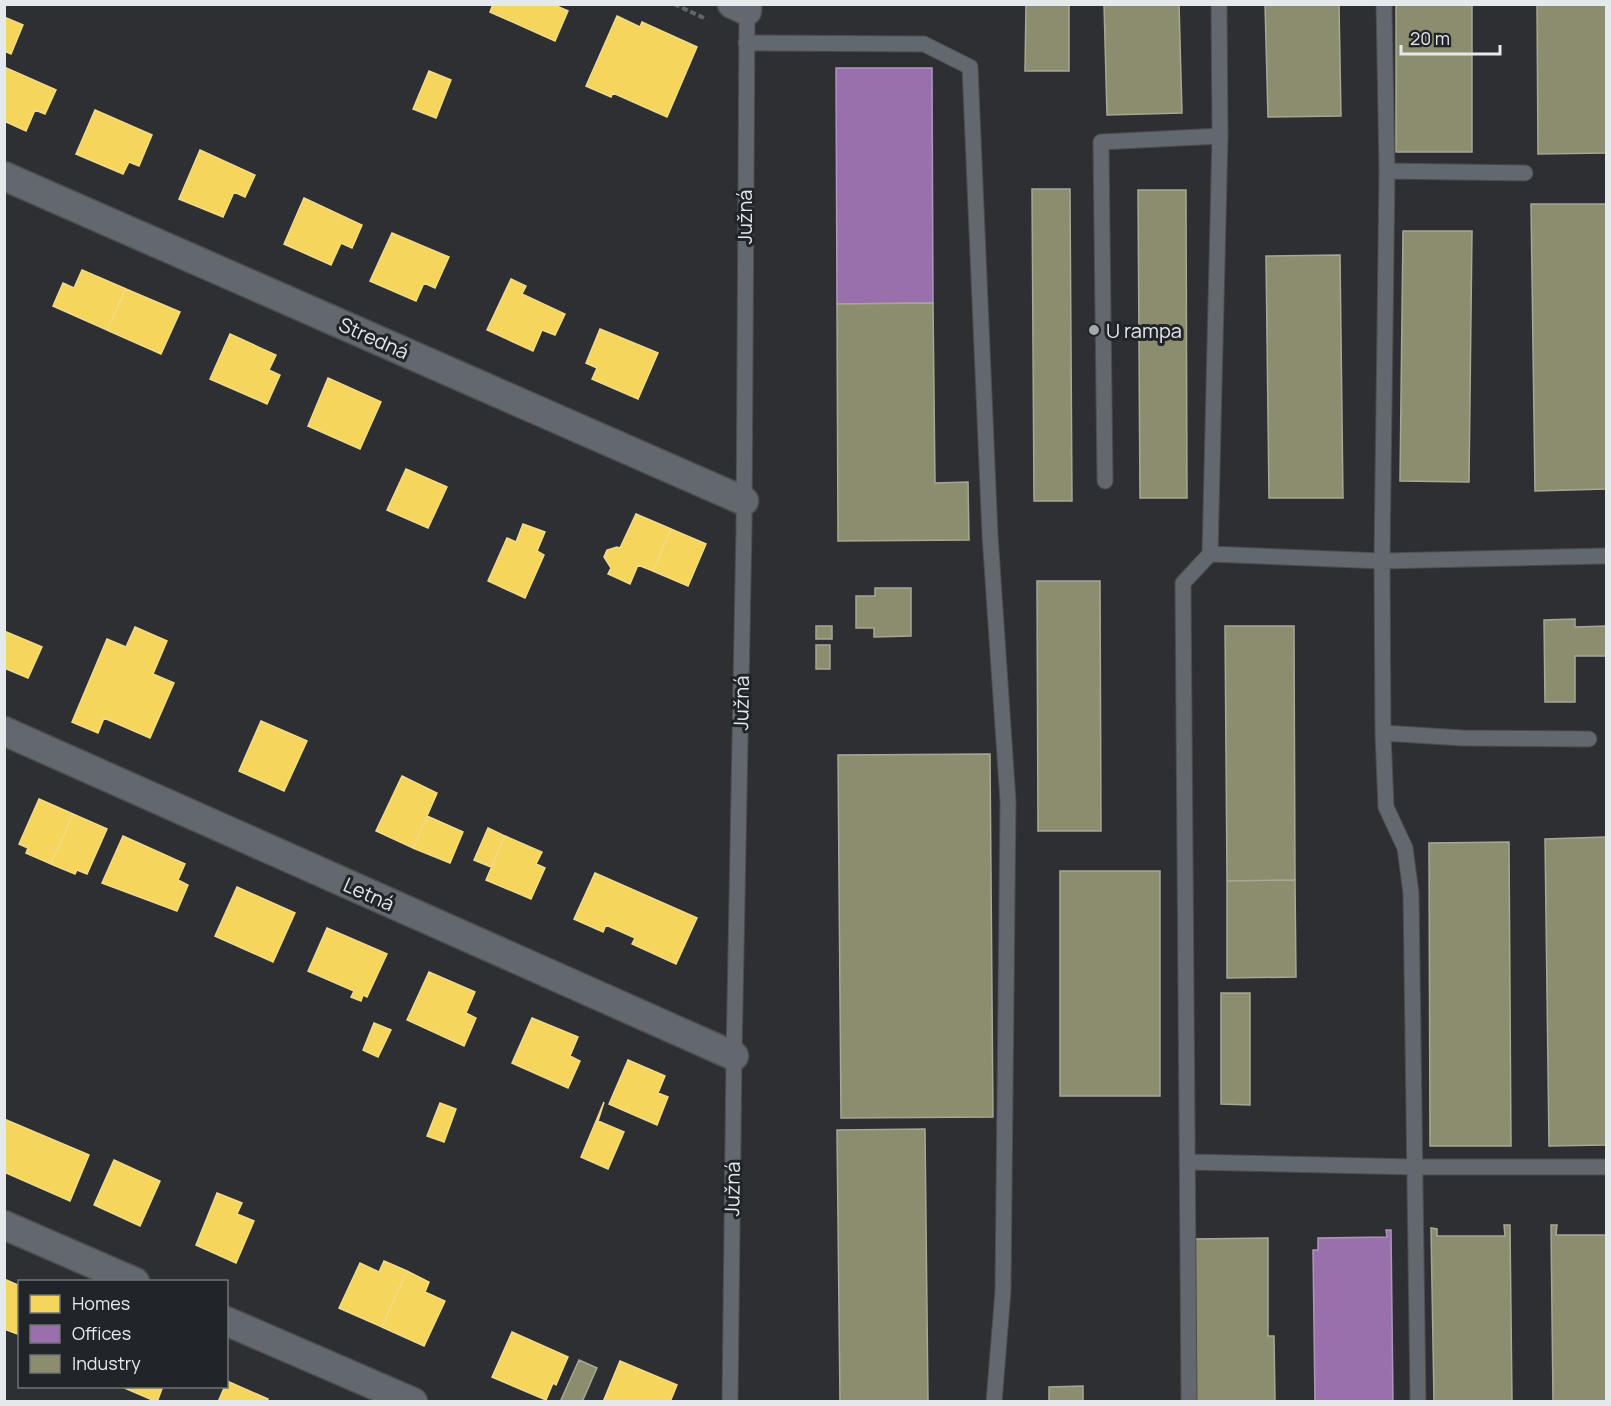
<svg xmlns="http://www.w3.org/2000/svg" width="1611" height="1406" font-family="Manrope,sans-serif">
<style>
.homes{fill:#f6d55c;stroke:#f1db87;stroke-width:1.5}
.offices{fill:#9970ab;stroke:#b094be;stroke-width:1.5}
.industry{fill:#8c8c6e;stroke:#a7a894;stroke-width:1.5}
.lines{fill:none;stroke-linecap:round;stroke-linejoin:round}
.lane-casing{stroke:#4b4d4f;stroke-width:17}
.street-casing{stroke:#4b4d4f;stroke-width:31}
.path{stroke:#62656a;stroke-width:4;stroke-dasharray:6 3;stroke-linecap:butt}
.lane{stroke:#63676e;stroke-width:15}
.street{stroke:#63676e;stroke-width:28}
.poi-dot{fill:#a5a8ab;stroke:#21252a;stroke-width:2}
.labels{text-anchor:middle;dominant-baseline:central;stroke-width:6;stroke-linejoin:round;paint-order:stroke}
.street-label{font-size:20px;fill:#e6e9ec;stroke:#21252a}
.poi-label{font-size:20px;fill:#e6e9ec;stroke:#21252a;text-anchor:start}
</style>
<rect width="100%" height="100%" fill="#2d2f32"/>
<!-- homes -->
<path class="homes" d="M493,4H552L568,11L555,41L490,12Z
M617,16L640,27L642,22L697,47L667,117L613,93L611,97L586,86Z
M4,17L23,25L11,54L4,51Z
M4,67L56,90L45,114L35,110L26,131L4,121Z
M429,71L451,80L436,118L413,109Z
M95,110L152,135L139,166L129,162L123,174L76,154Z
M200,150L255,175L245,197L234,192L223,217L179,199Z
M304,198L362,225L352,248L341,243L331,265L284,244Z
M392,233L449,257L435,288L424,283L416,301L370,281Z
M82,270L126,289L107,330L53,306L63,283L74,288Z
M511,279L526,286L522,294L565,314L555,335L542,330L533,351L487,330Z
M126,289L180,312L161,354L107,330Z
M600,329L658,353L638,399L592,379L597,368L586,363Z
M230,334L276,355L269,370L280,375L267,404L210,379Z
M328,378L381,402L360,449L308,426Z
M406,469L447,487L428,528L387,510Z
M636,514L671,529L653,571L638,565L630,584L608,574L611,568L604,557L607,550L617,547L620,548Z
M523,524L545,532L537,551L544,555L525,598L488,581L507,538L516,542Z
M671,529L706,544L688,586L653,571Z
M135,627L167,641L153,674L174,683L150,738L104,718L98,733L72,722L107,639L126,647Z
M4,631L42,647L28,678L4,668Z
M261,721L307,741L284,791L239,771Z
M402,776L437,793L413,848L376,831Z
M39,799L73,814L51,864L26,853L28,848L19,844Z
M73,814L107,829L87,874L77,870L75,874L51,864Z
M427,816L463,832L450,863L413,848Z
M488,828L505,836L491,867L474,860Z
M123,836L185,864L178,880L188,885L177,911L102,883Z
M505,836L542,852L536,864L545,868L531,899L486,880Z
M595,873L697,918L676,964L632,944L635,938L606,925L603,932L574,919Z
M237,887L295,913L273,962L215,936Z
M327,928L387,954L367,997L363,995L361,1001L351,997L354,991L308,971Z
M429,972L475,992L466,1013L476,1018L464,1046L407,1020Z
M532,1018L578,1037L570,1056L580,1061L568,1088L512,1063Z
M374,1023L391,1030L378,1057L363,1050Z
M628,1060L665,1076L658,1093L668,1097L657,1125L609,1104Z
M604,1102L598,1121L624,1132L608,1169L581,1157Z
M440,1103L456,1109L444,1142L427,1136Z
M4,1119L89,1155L70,1201L4,1172Z
M114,1160L160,1181L140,1226L94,1205Z
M217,1193L242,1203L237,1214L254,1221L236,1263L196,1245Z
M384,1261L407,1271L382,1327L339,1308L360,1263L379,1272Z
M407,1271L429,1282L425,1292L445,1301L424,1346L382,1327Z
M4,1279L20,1286V1335L4,1329Z
M512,1332L568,1357L556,1385L553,1383L546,1400L492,1377Z
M620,1361L677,1385L670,1402H603Z
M227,1381L268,1399L267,1402H218L225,1386H226Z
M120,1386H163L157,1402Z"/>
<!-- offices -->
<path class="offices" d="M836,68H932L933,303L837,304Z
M1386,1230H1391L1393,1402H1315L1313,1250H1318V1238L1387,1237Z"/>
<!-- industry -->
<path class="industry" d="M1026,4H1069V71H1025Z
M1104,4H1179L1182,113L1107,115Z
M1265,4H1339L1341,116L1268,117Z
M1396,4H1472V152H1396Z
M1537,4H1606V153L1538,154Z
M1032,189H1070L1072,501H1034Z
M1138,190H1186L1187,498H1140Z
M1531,204H1606V489L1535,491Z
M1403,231H1472L1469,482L1400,481Z
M1340,255L1343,498H1269L1266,256Z
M933,303L935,483L968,482L969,540L838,541L837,304Z
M1037,581H1100L1101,831H1038Z
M875,588H911V636L874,637V628H856V596H875Z
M1575,619V627L1606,626V656H1575V702H1545L1544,620Z
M816,626H832V639H816Z
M1225,626H1294L1295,880L1227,881Z
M816,645H830V669H816Z
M990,754L993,1117L841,1118L838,755Z
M1606,837V1145L1549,1146L1545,839Z
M1509,842L1511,1146H1430L1429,843Z
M1060,871H1160V1096H1060Z
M1295,880L1296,977L1227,978V881Z
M1221,993H1250V1105L1221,1104Z
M925,1129L928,1402H840L837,1130Z
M1504,1225H1510L1512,1402H1434L1431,1228L1437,1229V1236H1505Z
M1551,1225H1557L1556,1235H1606V1402H1553Z
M1268,1238V1336H1274L1275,1402H1196L1194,1239Z
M579,1360L597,1368L582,1402H560Z
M1083,1386V1402H1049V1387Z"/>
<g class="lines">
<defs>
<path id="lane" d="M1384,4L1387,171
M746,43L924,44L970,67L990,535L1008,801L1003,1291L994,1402
M1105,481L1101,142L1220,136L1219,4
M1210,554L1382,561L1387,171L1525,173
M1383,733L1386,807L1405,848L1411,893L1418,1402
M1589,739L1463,738L1383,733L1382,561L1606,556
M1188,1162L1414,1167H1606
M730,1402L734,1056L744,529L747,11
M1189,1402L1183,583L1210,554L1220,136"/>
<path id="street" d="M732,4L747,11V4
M4,176L744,501
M4,731L734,1056
M4,1225L135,1282
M226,1321L413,1402"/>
</defs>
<!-- lane casing -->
<use href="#lane" class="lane-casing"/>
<!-- street casing -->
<use href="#street" class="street-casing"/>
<!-- path -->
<path class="path" d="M674,4L704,18"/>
<!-- lane -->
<use href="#lane" class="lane"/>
<!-- street -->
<use href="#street" class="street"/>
</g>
<!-- markers -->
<circle class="poi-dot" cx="1094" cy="330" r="6"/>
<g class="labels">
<!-- street labels -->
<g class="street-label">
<text transform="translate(744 217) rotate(-90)">Južná</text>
<text transform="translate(374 338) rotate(24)">Stredná</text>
<text transform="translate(741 703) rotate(-89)">Južná</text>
<text transform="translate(369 894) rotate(24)">Letná</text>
<text transform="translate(732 1189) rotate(-89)">Južná</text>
</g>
<!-- poi labels -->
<g class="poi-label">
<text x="1106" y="330">U rampa</text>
</g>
</g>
<!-- border -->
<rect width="1611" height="1406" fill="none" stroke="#e6e9ec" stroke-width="12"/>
<!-- legend -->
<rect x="18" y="1280" width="210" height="108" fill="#21252a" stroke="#707378" stroke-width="1.5"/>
<rect x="30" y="1295" width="30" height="18" fill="#f6d55c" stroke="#707378" stroke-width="1.5"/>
<text x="72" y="1310" font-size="18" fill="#e6e9ec">Homes</text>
<rect x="30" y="1325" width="30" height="18" fill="#9970ab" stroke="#707378" stroke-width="1.5"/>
<text x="72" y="1340" font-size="18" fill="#e6e9ec">Offices</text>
<rect x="30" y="1355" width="30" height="18" fill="#8c8c6e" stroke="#707378" stroke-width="1.5"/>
<text x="72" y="1370" font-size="18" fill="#e6e9ec">Industry</text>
<!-- scale -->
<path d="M1401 45v9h99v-9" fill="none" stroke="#e6e9ec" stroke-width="3"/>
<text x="1410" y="45" font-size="18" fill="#e6e9ec" stroke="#21252a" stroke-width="4.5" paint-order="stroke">20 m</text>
</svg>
